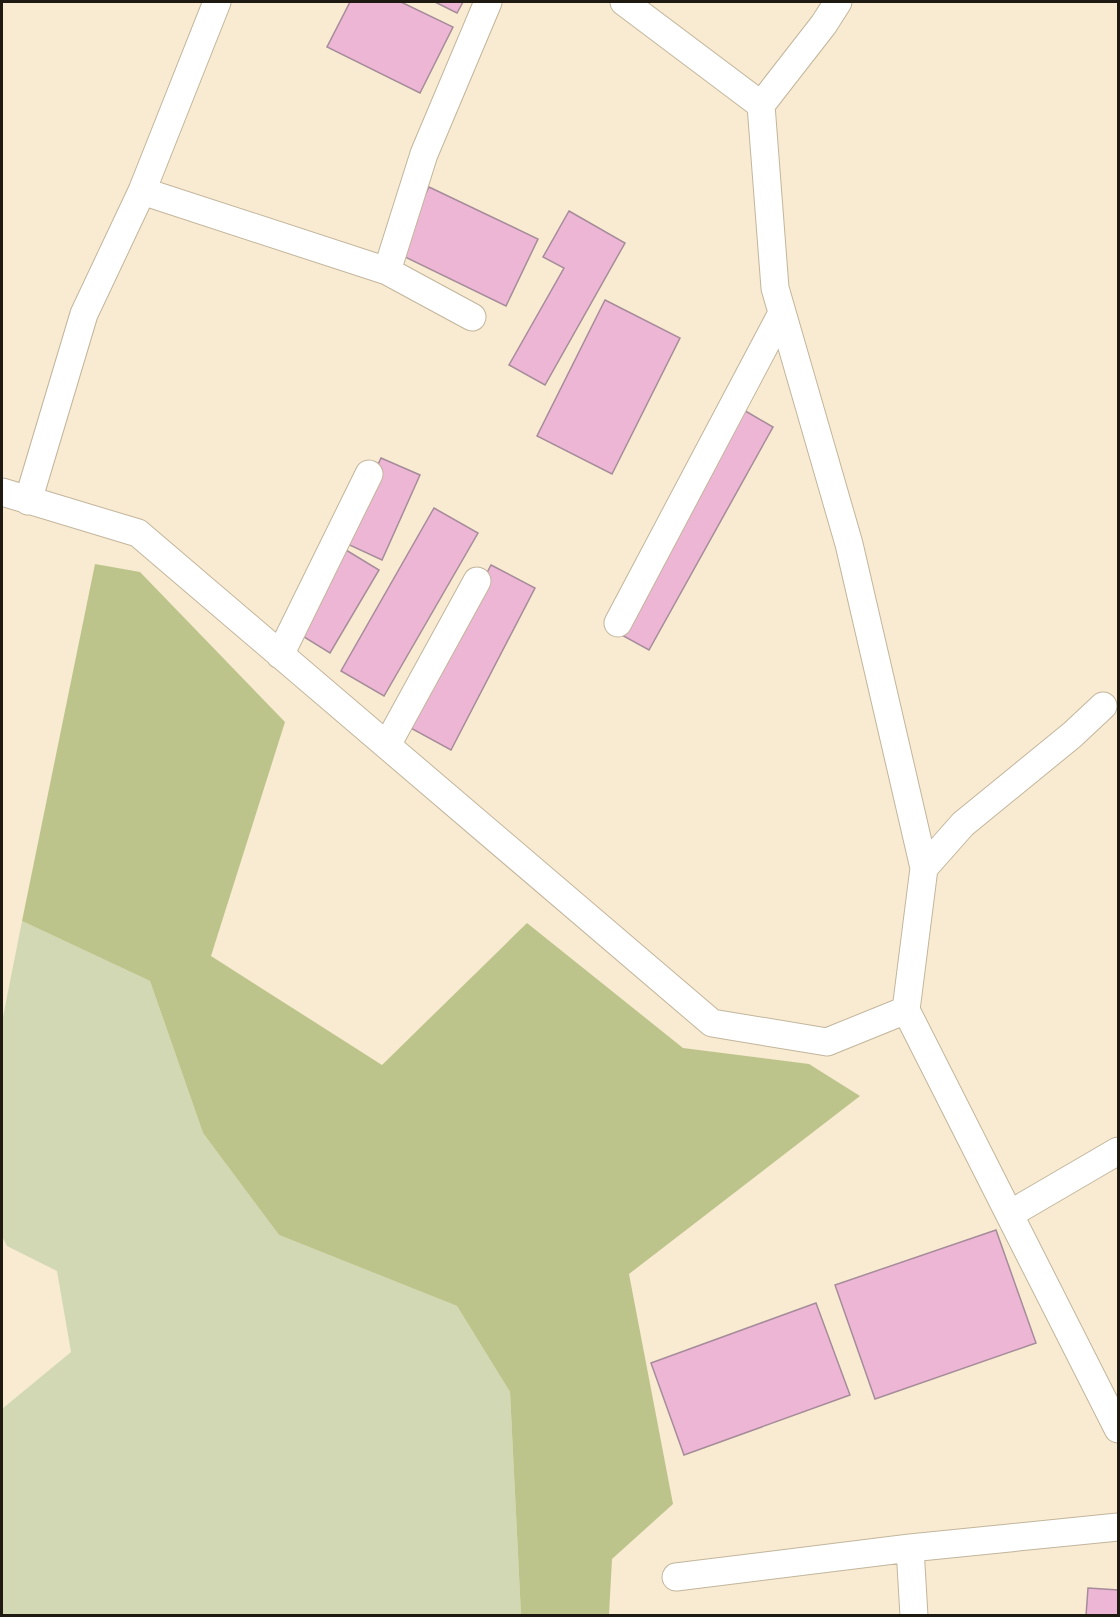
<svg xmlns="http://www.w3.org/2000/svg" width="1120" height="1617" font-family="Overpass,sans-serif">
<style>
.green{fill:#d2d8b4}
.forest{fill:#bdc48b}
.building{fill:#eeb6d5;stroke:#a68c9a;stroke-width:1.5}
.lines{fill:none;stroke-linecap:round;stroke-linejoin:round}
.minor-casing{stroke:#c2b59c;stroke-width:29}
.minor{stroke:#fff;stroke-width:27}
</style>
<rect width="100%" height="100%" fill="#f8ebd1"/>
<!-- green -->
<path class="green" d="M22,921L150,981L203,1133L279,1235L457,1306L510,1392L521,1615L2,1616V1409L71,1352L57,1271L7,1246L2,1236V1022Z"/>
<!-- forest -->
<path class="forest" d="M95,564L140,572L285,722L211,956L382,1065L527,923L683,1048L809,1064L860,1096L629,1274L673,1504L612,1559L609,1615H521L510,1392L457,1306L279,1235L203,1133L150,981L22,921Z"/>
<!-- building -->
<path class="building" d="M350,2H401L453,27L420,93L327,47Z
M435,2H463L457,13Z
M429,187L538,239L506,306L397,253Z
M569,211L625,243L545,385L509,365L564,268L543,257Z
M605,300L680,338L612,474L537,436Z
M742,409L773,427L649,650L618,633Z
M381,458L420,475L382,560L343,542Z
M434,508L478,533L384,696L341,671Z
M341,547L379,570L330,653L296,632Z
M491,565L535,588L451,750L407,726Z
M996,1230L1036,1343L875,1399L835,1285Z
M816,1303L850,1395L684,1455L651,1363Z
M1088,1588L1118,1590V1616H1086Z"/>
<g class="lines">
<defs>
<path id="minor" d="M624,2L761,105
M838,2L824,24L761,105L775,288L849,544L924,868L906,1010
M142,191L387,271L472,317
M387,271L424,154L488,2
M2,492L138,533L712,1023L827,1042L906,1010L1118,1429
M28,501L84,314L142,191L217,2
M618,623L782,313
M280,655L369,474
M387,745L477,581
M924,868L963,824L1072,735L1103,706
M1010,1214L1118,1151
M676,1577L910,1548
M914,1616L910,1548L1118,1527"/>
</defs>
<!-- minor casing -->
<use href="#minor" class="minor-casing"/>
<!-- minor -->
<use href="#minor" class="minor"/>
</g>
<!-- border -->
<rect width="1120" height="1617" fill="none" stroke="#1f1a11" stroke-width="6"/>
</svg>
